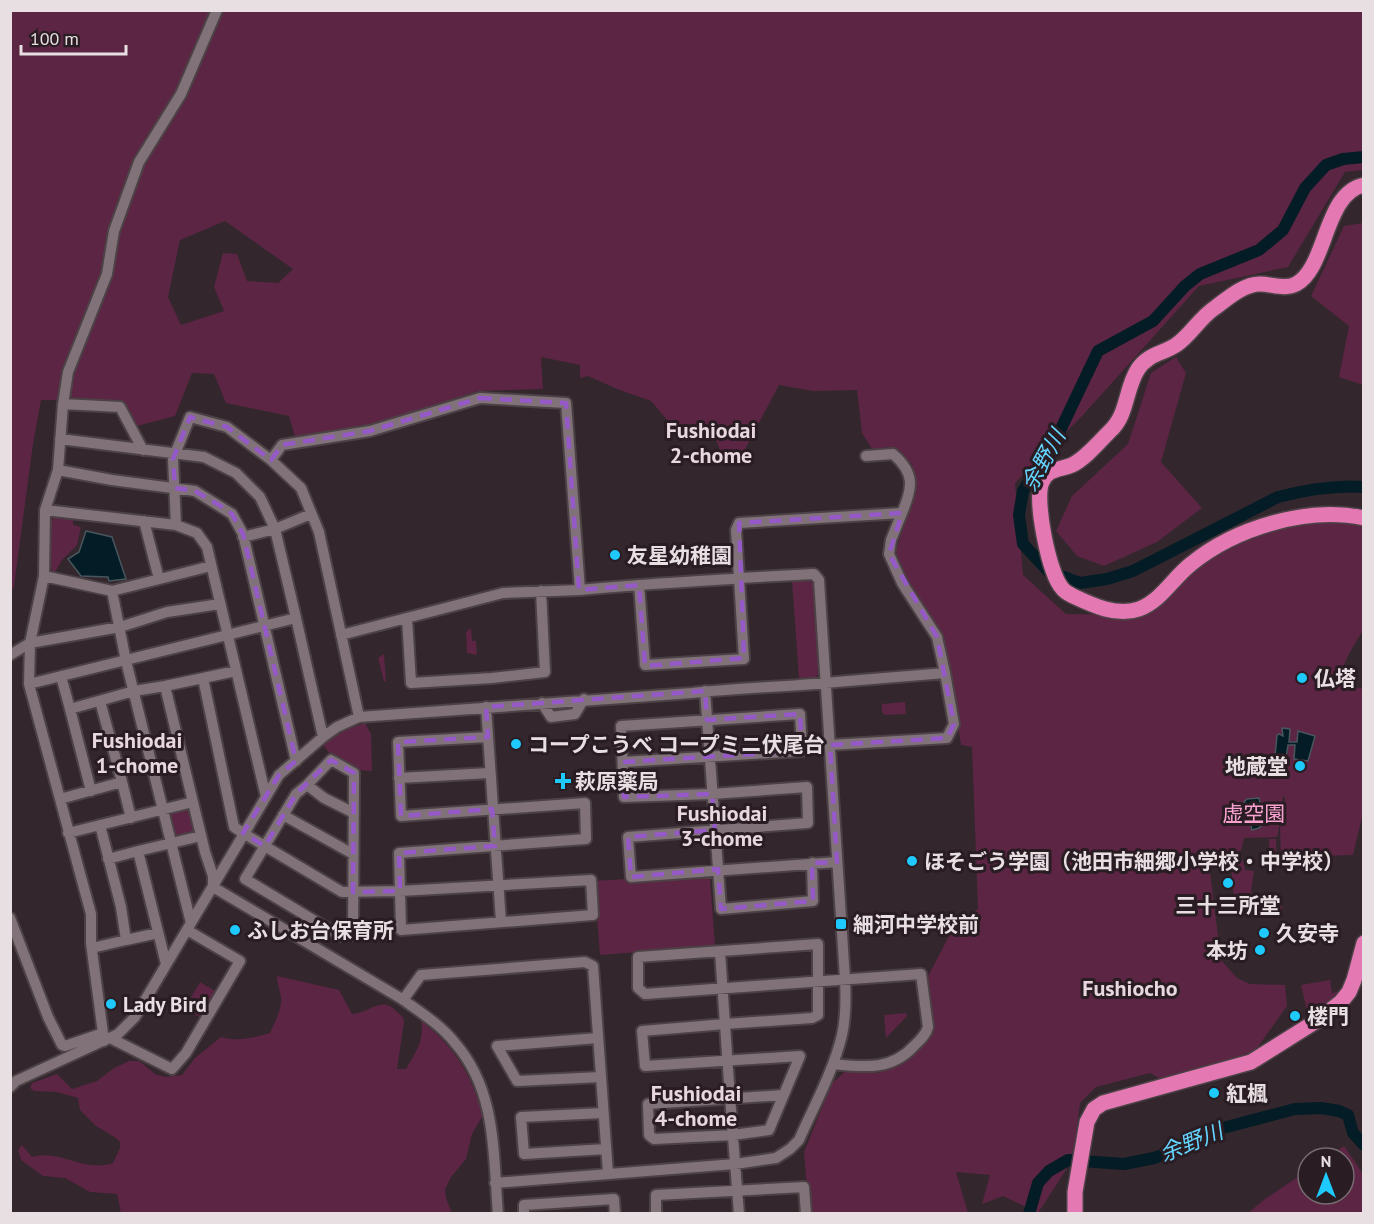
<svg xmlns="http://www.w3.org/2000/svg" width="1374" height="1224" font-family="'PT Sans','Noto Sans JP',sans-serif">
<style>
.green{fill:#5b2543;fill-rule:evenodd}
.water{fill:#041c25;stroke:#48565e;stroke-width:1.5}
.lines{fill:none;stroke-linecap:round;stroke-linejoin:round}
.river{stroke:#041c25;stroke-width:12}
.minor-casing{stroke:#4c4246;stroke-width:14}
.highway-casing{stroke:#4c4246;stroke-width:18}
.minor{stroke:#817279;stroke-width:10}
.highway{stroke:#e478b3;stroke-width:15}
.marked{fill:none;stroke:#9659c8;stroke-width:4.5;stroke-dasharray:12 8;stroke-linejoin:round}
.poi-dot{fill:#1ec9fd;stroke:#291d23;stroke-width:2}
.labels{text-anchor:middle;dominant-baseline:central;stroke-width:6;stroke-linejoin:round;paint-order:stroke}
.poi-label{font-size:21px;font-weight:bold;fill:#e8dfe3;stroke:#291d23;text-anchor:start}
.park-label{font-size:21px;fill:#f9a1cf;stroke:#291d23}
.neighbourhood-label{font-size:22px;font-weight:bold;fill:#e8d7df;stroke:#291d23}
.water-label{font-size:22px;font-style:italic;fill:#64d5ff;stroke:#291d23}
</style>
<rect width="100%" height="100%" fill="#33272d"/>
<!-- green -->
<path class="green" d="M10,11H1363V170L1345,172L1288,267L1199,286L1083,415L1015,483L1023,575L1066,614L1132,615L1201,563L1256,534L1313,522H1363V630L1350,652L1338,678L1334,681L1363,689V813L1353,855L1320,856L1312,854L1318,857L1320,860L1301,861L1298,864H1296L1295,857L1293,860L1281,857L1280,828L1285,798L1283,796L1278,835L1276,837L1244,838L1241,851L1221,853L1214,848L1210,872L1221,960L1237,978L1250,984L1285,985L1287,1006L1255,1051L1163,1080L1150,1073L1096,1087L1080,1103L1073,1159L1038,1213L1003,1196L982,1204L990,1175L956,1172L968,1213H809L804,1152L832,1083L847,1070L878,1073L906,1060L921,1047L934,1025L928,976L956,923L978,909L972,747L961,745L952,687L941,632L904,579L896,551L915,486L912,464L892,447L872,449L862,433L857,390L813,391L779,385L743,453H721L715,437L673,427L651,401L617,389L588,376L580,378V365L541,357L543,389L478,391L370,426L295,437L289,416L226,403L214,374L192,373L175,416L137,426L118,400H41L33,444L14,586L11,593ZM225,221L293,269L278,283L247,281L237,254L223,253L214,287L224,311L181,325L168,297L180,240Z
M1363,223H1364L1363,385L1339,377L1349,326L1311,296L1344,226Z
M1176,357L1186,373L1161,462L1202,508L1157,542L1104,566L1077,556L1056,531L1072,496L1128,444L1151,373Z
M55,515L73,517V525L81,527L77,545L62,560L54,574L51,569V522Z
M808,580L814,584L820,672L816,677L799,678L792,581Z
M471,628L472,641H476L477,655L467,653L466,632Z
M384,654L386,682L384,681L378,658Z
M905,702L906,714L885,715L882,712V704Z
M365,723L371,734L372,771C351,771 335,762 323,745L345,730Z
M188,807L191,809L196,830L194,833L177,838L174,836L168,815L170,811Z
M1269,839H1276L1277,867H1270Z
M1243,860L1245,870L1254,871L1251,891L1256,903V915H1248L1244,907L1235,905L1233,888L1236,884L1233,883L1230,862Z
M706,874L710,879L715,946L600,955L594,881Z
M1268,895H1276L1281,899L1282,910L1278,911L1277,915H1263Z
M277,976L339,990L352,1014C370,1013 381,995 396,1011C400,1015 403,1015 404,1022L397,1069H406C415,1053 425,1040 421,1021C455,1047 471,1074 483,1115L472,1134L466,1159L451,1177L445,1189L446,1198L452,1213H121L117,1194L90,1192L65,1178L43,1176L21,1160L18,1150L22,1145L32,1157C62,1149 82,1173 113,1163L120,1148V1142L116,1138L96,1126L80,1110L78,1098L57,1092L34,1091L30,1088L32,1083L57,1074L72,1089L97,1081L114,1068L129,1061H139L155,1074L166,1077L182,1075L195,1058L221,1037C238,1042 253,1038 270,1033C274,1023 281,1012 281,1000C281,991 277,985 277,976Z
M1330,980L1332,993L1341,991C1333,1003 1319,1010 1308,1015L1301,985Z
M200,982L215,991L216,994L202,1016L199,1017L185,1008Z
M906,1013L907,1016L886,1038L884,1015Z
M1344,1146L1363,1174V1213H1248L1265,1199L1308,1170V1194H1344V1158H1326Z"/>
<!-- water -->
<path class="water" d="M86,531L112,537L126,579L109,581L108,577L81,576L68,559L79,552Z
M1282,728L1290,729L1289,742H1297L1298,731L1315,736L1308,761L1294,759L1295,745H1288L1286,758L1275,756L1277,735L1279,734L1283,736Z
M1259,798L1264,823L1259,828L1252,830L1250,822H1242L1249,813V808L1244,802L1247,799Z"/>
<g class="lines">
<!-- river -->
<path class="river" d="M1364,157L1343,159L1326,165L1305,188L1283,230L1259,250L1200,274L1185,286L1153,321L1098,351L1058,435L1023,491L1019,515L1023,544L1048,571L1080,583L1107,579L1133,571L1278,497C1305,490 1335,485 1364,487
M1029,1214L1038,1183L1049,1171L1068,1160L1124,1164L1154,1158L1190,1145L1223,1128L1295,1109L1321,1108L1339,1111L1348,1115L1353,1133L1364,1145"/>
<defs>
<path id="minor" d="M63,404L120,407L143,450
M60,439L204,457L236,473L260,497L275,529L296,618
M866,456L893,454C915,473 913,487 902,513
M271,460L282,445L370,431L480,398L566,403L580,590
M58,470L112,480L195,491L232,514L243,534L296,761
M45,510L176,525L197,533L207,547L266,797
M144,521L159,579
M176,525L173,459L190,417L227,427L271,460L301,488L319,532L359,717
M243,537L275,529L311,514
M44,576L112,591L126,661L191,923
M112,591L211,566
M407,618L411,683L492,678L545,672L541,591
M341,635L503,593L580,590C630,585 681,582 731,579L739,578L744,659L645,665L639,585
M10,655L30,643L44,576L45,510L58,470L63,404L68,372L107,274L114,231L139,162L181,94L217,10
M61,676L70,709L134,691L165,686
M203,678L236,671
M29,684L296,618L323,737
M705,691L721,909L813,901L812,863
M100,701L122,782
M542,703L551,717L575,714L584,699
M486,707L501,922
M70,709L91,791
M830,745L947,738L954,724L945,673
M331,760L354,773L353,935L340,936L245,879L296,794L307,785Z
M623,762L802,751L800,714L621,726L624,797L712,794L807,787L808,823L628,837L631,877L837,862
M399,778L490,773
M307,785L324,798L354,813
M60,799L122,782L131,818
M283,815L353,854
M68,833L193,802
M108,859L138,851
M213,886V876L205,852L165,686L203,678L234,827L243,833L342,892L400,891L591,880L593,915L401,930L399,853L586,839L585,803L401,816L398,742L488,737
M213,887L402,999C420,1012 441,1025 455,1043C497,1091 493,1154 498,1214
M10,918L48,1017L62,1045L65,1046L103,1033
M126,940L158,933
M92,948L126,940L121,907L100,825
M720,952L725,1024L812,1018L818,1015V944L638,957V988L645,994C737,987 829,980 921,974L928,1027C926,1035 920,1040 914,1046C891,1071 864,1067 833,1064
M166,964L138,851L201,836
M403,1000L421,975L585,962L593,966L608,1173
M110,1038L172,1069L186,1053L240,961L187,930
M598,1038L497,1046L517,1081L601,1077
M104,1041L91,943V914L29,684L30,643L120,627L167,612L220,604
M10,1087L16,1081L118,1034L135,1017L279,775L323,737L337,727L359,717L692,693C736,688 782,687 826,683L836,682L945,673L937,637L902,583L889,554L891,540L902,513L739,523L736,530L739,578L814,574L819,580L845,979C846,998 846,1017 842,1035C833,1072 814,1106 799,1140L790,1149L776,1158L735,1164L495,1183
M603,1113L521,1117L524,1154L606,1149
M524,1214V1205L614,1199L615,1214
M656,1214V1195L804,1187L806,1214
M739,1214C734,1150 729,1087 725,1024L642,1031L645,1066L800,1056L769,1130L733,1135L654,1139L649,1135L648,1104L783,1095"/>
<path id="highway" d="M1364,185C1324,193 1327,268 1296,284C1285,290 1272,284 1260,284C1244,284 1228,298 1216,307C1200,317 1191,335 1176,345C1162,354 1148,354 1138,369C1125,389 1128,415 1110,431C1099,442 1086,458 1072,465C1060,470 1048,468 1042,482C1034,499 1049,574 1062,588C1064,591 1069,594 1073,596C1092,605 1117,617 1139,609C1161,601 1173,578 1191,564C1235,528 1307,506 1364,518
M1075,1214V1192L1087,1122L1094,1109L1103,1103L1251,1062L1318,1020L1341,1002L1349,992L1354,980L1364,943"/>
</defs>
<!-- minor casing -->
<use href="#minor" class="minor-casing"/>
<!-- highway casing -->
<use href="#highway" class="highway-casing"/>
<!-- minor -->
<use href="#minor" class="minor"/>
<!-- highway -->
<use href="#highway" class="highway"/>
</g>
<!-- marked area -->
<path class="marked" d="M480,398L566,403L579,590L639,585L645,666L744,658L739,523L902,513L889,554L937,637L954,724L947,738L830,745L837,862L812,863L813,901L721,909L718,869L631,877L628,837L715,830L712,794L624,797L623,762L802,751L800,714L707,720L705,691L486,707L488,737L398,742L401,816L492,809L495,846L399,853L400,891L353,892L354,773L331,760L296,794L265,846L243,833L279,775L296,761L243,534L232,514L219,505L195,491L175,488L173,459L190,417L227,427L271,460L282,445L370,431Z"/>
<!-- markers -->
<g class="poi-dot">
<circle cx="615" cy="555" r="6"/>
<circle cx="1302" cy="678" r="6"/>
<circle cx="516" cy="744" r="6"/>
<circle cx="1300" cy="766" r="6"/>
<path d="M560 772h6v6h6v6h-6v6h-6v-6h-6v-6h6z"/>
<circle cx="912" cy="861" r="6"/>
<circle cx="1228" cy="883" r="6"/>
<rect x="835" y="918" width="12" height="12" rx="3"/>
<circle cx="235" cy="930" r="6"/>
<circle cx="1264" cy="933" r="6"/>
<circle cx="1260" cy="950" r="6"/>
<circle cx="111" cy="1004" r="6"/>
<circle cx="1295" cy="1016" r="6"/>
<circle cx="1214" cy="1093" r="6"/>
</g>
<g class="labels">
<!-- poi labels -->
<g class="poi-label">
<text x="627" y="555">友星幼稚園</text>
<text x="1314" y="678">仏塔</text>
<text x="528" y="744">コープこうべ コープミニ伏尾台</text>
<text x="1288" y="766" text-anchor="end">地蔵堂</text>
<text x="575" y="781">萩原薬局</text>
<text x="924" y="861">ほそごう学園（池田市細郷小学校・中学校）</text>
<text x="1228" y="905" text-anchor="middle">三十三所堂</text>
<text x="853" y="924">細河中学校前</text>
<text x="247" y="930">ふしお台保育所</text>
<text x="1276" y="933">久安寺</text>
<text x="1248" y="950" text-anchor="end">本坊</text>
<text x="123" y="1004">Lady Bird</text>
<text x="1307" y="1016">楼門</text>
<text x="1226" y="1093">紅楓</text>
</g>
<!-- park labels -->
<g class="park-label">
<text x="1254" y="813">虚空園</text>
</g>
<!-- neighbourhood labels -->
<g class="neighbourhood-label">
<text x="711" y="430">Fushiodai<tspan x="711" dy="25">2-chome</tspan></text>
<text x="137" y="740">Fushiodai<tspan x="137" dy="25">1-chome</tspan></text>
<text x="722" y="813">Fushiodai<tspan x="722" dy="25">3-chome</tspan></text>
<text x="1130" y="988">Fushiocho</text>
<text x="696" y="1093">Fushiodai<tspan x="696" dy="25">4-chome</tspan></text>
</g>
<!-- water labels -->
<g class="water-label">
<text transform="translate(1043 460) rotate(-61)">余野川</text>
<text transform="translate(1191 1142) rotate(-22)">余野川</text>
</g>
</g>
<!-- border -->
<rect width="1374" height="1224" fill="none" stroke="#e8dfe3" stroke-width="24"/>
<!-- north arrow -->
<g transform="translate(1326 1176)"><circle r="28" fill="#291d23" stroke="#756b70" stroke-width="1.5"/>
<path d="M0-4.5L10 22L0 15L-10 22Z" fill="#1ec9fd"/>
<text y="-9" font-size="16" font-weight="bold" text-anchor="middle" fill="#e8dfe3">N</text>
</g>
<!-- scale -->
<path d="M21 45v9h105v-9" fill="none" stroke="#e8dfe3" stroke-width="3"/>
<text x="30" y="45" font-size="18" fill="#e8dfe3" stroke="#291d23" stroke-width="4.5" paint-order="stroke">100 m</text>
</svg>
